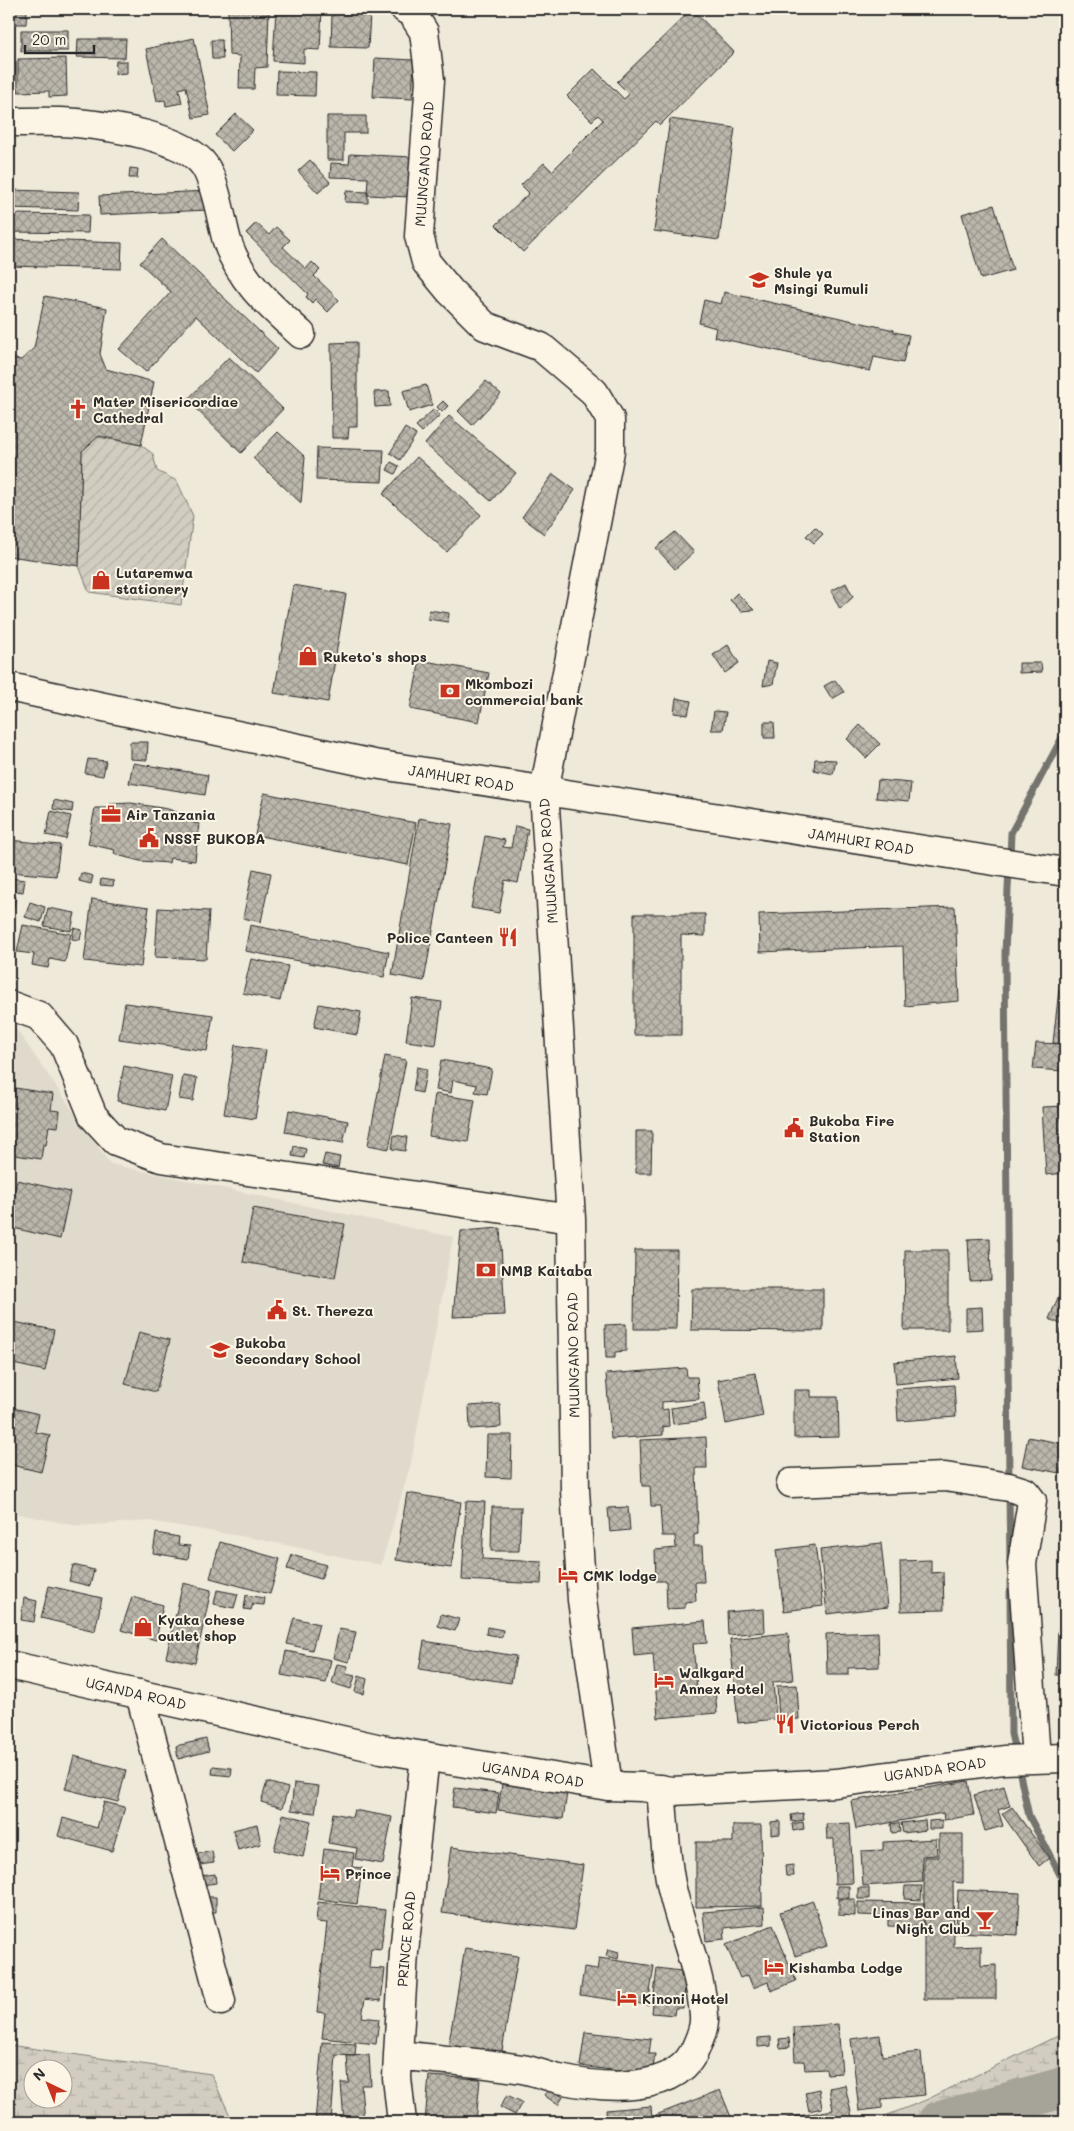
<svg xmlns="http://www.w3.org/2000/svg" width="1074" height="2131" font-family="Mali,sans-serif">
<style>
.built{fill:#e0dacc}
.wetland{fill:url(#wetland-marsh);stroke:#7e7c76;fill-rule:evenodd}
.garden{fill:url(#garden-furrows);stroke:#7e7c76}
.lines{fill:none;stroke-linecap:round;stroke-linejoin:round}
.stream{stroke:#75736d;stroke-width:7}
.river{stroke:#a6a399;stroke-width:41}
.building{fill:url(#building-cross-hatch);stroke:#2b2b2b}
.minor-casing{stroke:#2b2b2b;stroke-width:31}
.major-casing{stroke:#2b2b2b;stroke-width:31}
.minor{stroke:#fcf5e5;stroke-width:28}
.major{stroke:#fcf5e5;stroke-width:28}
.labels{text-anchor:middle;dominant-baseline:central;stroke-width:4;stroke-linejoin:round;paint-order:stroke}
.street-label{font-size:14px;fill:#2b2b2b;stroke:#fcf5e5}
.poi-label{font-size:14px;font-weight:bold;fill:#2b2b2b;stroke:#fcf5e5;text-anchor:start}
</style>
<defs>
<pattern id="wetland-marsh" width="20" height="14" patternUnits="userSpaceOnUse" patternTransform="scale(1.25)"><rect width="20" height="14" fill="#d2cdc0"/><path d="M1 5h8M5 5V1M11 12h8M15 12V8" fill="none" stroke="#b4b0a5"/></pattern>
<pattern id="garden-furrows" width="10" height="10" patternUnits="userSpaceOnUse" patternTransform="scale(1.25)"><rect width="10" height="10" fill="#d2cdc0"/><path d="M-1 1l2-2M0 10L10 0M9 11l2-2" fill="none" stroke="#b4b0a5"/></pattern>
<pattern id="building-cross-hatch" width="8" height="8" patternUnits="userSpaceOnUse" patternTransform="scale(1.25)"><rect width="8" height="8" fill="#bcb7ac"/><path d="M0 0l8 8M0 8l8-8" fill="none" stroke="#99958c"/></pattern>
</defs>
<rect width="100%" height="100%" fill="#efe9da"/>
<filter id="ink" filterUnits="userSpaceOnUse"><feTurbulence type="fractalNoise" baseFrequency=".02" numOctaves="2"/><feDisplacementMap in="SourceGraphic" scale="10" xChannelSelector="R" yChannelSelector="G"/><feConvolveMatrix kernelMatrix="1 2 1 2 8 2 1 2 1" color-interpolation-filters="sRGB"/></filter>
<g filter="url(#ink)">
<!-- built -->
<path class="built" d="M9,1022L12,1023L110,1164L453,1237L411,1463L381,1565L252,1538L149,1521L78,1526L9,1512Z"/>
<!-- wetland -->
<path class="wetland" d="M1065,2032V2122H870L926,2100Z
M9,2045L211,2074L233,2122H9ZM32,2068H62V2098H32Z"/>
<!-- garden -->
<path class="garden" d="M97,437L141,445L153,454L157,471L177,481L193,516L181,605L89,592L79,566L82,451Z"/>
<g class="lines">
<!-- stream -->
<path class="stream" d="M1010,858L1011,833L1065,732
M1009,1483L1005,953L1009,868
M1009,1493L1010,1563
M1010,1581L1011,1734L1016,1755
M1018,1765L1029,1816L1065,1884"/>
<!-- river -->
<path class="river" d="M938,2122L1065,2087"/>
</g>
<!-- building -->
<path class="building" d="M9,9H27L26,24H9Z
M276,9H322L320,50L304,49V63L273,61Z
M654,9H672L657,15Z
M692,9L734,52L660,125L656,121L523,252L496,225L529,193L521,185L544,163L552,171L603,120L598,115L592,121L567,96L594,69L624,99L629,94L617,82Z
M228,10L269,11L267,67L255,68L254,89H239L240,56L229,55Z
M332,13L370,14L368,48L331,47Z
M21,30H68V51H21Z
M194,38L210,115L193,118L186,87L179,89L182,103L166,106L165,100L157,101L146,49Z
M78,39H126L125,58L77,57Z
M211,40H222L223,59H212Z
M66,58L67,96L49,97V91L18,92V59Z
M375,58L414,60L412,99L373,97Z
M116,61H127V73L115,74Z
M9,62H16V86H9Z
M277,71L316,72L315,96L276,95Z
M236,114L253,130L232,151L215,135Z
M327,116H366V133H344V160H327Z
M670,119L735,128L719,240L654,231Z
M350,154L412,157L410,197L367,195L368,178L330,177L331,163L349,164Z
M310,160L330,182L318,193L298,171Z
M130,168L138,169L137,178H129Z
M9,190L79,192L78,210L9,208Z
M208,191L209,210L100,215L99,196Z
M346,191L368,192V203L345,202Z
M994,205L1013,270L981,279L962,214Z
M9,214L89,215L88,233L9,232Z
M256,223L269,235L276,227L290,240L283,247L306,269L312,262L320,270L314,276L339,300L328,312L315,299L312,303L306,297L308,294L246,233Z
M9,239L122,243L121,269L9,266Z
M162,239L278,349L256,373L196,316L146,372L119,349L171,292L140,263Z
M724,292L894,330V332L909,335L903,363L874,357L870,371L714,337L716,328L699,323L704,300L721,304Z
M45,296L107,308L100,354L106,369L154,382L141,445L99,436L82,451L79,566L9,556V358L21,360L34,348Z
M357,342V427H349L348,438H332L331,343Z
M229,357L283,409L241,453L187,400Z
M486,381L501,394L472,425L458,411Z
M426,385L432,405L409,412L403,391Z
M389,391L390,406L375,407L374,392Z
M443,401L448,406L442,412L437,407Z
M434,409L440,415L422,432L416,426Z
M449,416L516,473L491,501L425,444Z
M405,428L416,435L400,460L390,453Z
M278,432L305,457L301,503L253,458Z
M317,448L384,450L382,482L316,480Z
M417,457L481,515L447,552L383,494Z
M391,462L399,466L395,474L387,470Z
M553,474L575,490L544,534L522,517Z
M815,527L823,534L814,543L806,536Z
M675,532L694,552L675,569L656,548Z
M846,583L853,597L840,609L831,591Z
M293,585L346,594L328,702L274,693Z
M737,593L754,610L741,611L730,600Z
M429,610L449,613L448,622L428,619Z
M728,645L739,663L725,673L713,655Z
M420,660L489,673L479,722L410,709Z
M767,661L777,663L773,684L763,686Z
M1019,663H1041L1042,672L1019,673Z
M835,680L844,692L832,699L824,686Z
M676,698L691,701L688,715L674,713Z
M714,711L726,712L723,730H711Z
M764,722H774L775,738H764Z
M860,725L880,744L866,758L847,739Z
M130,742H148L147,760L130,759Z
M88,759L106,761L103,776L85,773Z
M815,759L836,760L833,774L814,770Z
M133,763L208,775L205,795L129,783Z
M878,780L911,783L909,801L876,798Z
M264,793L416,823L408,865L255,835Z
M54,800L73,804L72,812L53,809Z
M131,803L168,809L187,816L188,821L199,824L195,861L170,858L169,863L140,861L117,855L114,853L115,850L88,844L95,808H108L110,804Z
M51,811L71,816L66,839L46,835Z
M419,818L452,824L424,981L392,975Z
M515,826L528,829L518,883L505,880L499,913L471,908L485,836L505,840L503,847L511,848Z
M9,840L60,845L56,876L9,872Z
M253,869L271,873L261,922L243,918Z
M81,873L93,876L91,884L79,881Z
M9,878L25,880L23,892L9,890Z
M101,879L114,881L113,886L100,885Z
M9,895L16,897L9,927Z
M92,899L149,907L141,967L84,961Z
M30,902L45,907L41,922L25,917Z
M955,907L959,1001L905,1006L903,946L760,952L759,914Z
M48,908L75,913L71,931L44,926Z
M158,908L209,911L206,959L155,957Z
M634,914H705V936L681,935V1035H634Z
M23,925L71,934L65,962L50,959L48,968L32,965L34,954L17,952Z
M250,925L389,952L384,977L245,951Z
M74,928L82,930L80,940L72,939Z
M251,959L288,966L280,1001L243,993Z
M1064,959L1065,960V974H1061Z
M1059,989H1065V1044L1053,1043Z
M412,998L442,1002L436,1045L406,1041Z
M125,1003L213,1015L207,1051L119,1039Z
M319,1004L361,1012L357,1035L314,1027Z
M1036,1043L1065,1044V1071L1033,1069Z
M235,1045L266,1050L255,1119L224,1114Z
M385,1056L406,1060L389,1149L368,1145Z
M441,1060L492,1069L487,1094L475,1092L477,1085L453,1080L451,1093L436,1090Z
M124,1066L172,1076L165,1111L117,1101Z
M417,1067L427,1069L422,1093L413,1091Z
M183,1076L197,1078L193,1101L179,1099Z
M9,1087L53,1094L51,1110L60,1111L58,1127L49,1126L46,1145H43L41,1159L9,1154Z
M435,1094L475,1100L468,1142L429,1136Z
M1065,1106V1173L1046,1175L1042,1107Z
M289,1110L348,1121L343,1143L285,1132Z
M636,1131H652L651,1173H636Z
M394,1135L407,1137L405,1151L392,1149Z
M294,1146L306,1149L304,1158L292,1156Z
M325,1154L340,1157L338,1168L322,1165Z
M17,1180L70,1192L60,1239L9,1227V1213Z
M253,1208L345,1224L335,1278L243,1262Z
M500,1228L505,1315L453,1317L461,1231Z
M1065,1228V1247L1057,1241Z
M990,1238L991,1280L970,1281L968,1239Z
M635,1250H677L676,1329H634Z
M905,1250H948V1330H904Z
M1065,1287V1335L1060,1333L1063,1325L1049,1319L1060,1293L1062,1294Z
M692,1289H823V1331L691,1330Z
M982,1307L983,1329L966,1330V1308Z
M9,1321L54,1330L45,1371L9,1363Z
M626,1324V1351L615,1352V1358H606L605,1325Z
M139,1332L170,1340L156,1392L125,1384Z
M1065,1346V1392L1058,1390L1064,1372L1057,1369Z
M956,1356L958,1378L896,1384L894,1362Z
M686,1368L687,1377H697L699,1399L662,1402V1410L668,1409L669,1426L663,1427V1435L611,1439L606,1374Z
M755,1373L763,1416L726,1424L718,1380Z
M954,1385L956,1417L898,1421L896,1389Z
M794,1390H811V1397H838L839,1437L794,1438Z
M704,1403L706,1420L673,1424L671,1408Z
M500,1404L501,1427L470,1429L469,1406Z
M9,1407L39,1414L35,1432L50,1435L41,1472L12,1465L9,1478Z
M487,1435H512L511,1478L486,1477Z
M706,1437L707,1468H696L698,1534L694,1535V1546H702L704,1582H695L696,1601L685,1602V1608L667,1609L666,1581H656L655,1550L676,1548L675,1536H662L660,1506H651L650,1486H642L640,1440Z
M1028,1437L1065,1444V1474L1022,1466Z
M407,1493L461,1502L451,1568L396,1560Z
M466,1501L485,1502L482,1559L542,1562L541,1584L462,1580Z
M492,1507H521L519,1551H491Z
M628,1507L630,1530L610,1532L608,1508Z
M156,1533L179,1537L178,1545L190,1546L188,1559L153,1553Z
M220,1542L280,1559L270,1594L210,1578Z
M881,1543L888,1607L827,1614L820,1550Z
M815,1545L823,1606L784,1611L776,1550Z
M292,1555L326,1565L321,1579L287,1569Z
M931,1560V1573L943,1572L944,1610L901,1611L900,1561Z
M73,1565L94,1570L90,1586L69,1581Z
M183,1583L211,1590L195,1663L166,1657Z
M49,1586L102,1598L95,1631L41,1618Z
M217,1590L238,1594L234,1608L214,1604Z
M246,1595L265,1598L264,1605L253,1604L251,1610L244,1609Z
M132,1597L163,1605L156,1640L121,1630Z
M24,1598L37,1601L34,1622L21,1620Z
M764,1609L765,1632L728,1635L727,1612Z
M441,1614L459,1619L455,1631L438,1626Z
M294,1618L319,1624L312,1650L287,1644Z
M705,1621L707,1643L693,1644L697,1690L715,1689L717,1713L658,1718L653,1654L634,1656L632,1628Z
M487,1627L503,1630L502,1637L486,1634Z
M339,1629L356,1632L349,1662L333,1658Z
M1058,1630H1065V1682H1062V1675H1056Z
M878,1632L879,1667L848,1668V1675H827L826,1634Z
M788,1633L793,1680L773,1682L776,1719L738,1723L730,1639Z
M424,1641L516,1656L511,1683L419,1669Z
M286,1651L331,1660L326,1683L281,1675Z
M337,1664L348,1666L346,1674L355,1676L351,1689L332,1683Z
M359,1676L367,1679L364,1694L355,1692Z
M797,1685L799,1719L779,1720L777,1686Z
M206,1739L209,1751L178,1759L176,1746Z
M74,1756L126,1770L118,1802L65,1789Z
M213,1766L232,1768L231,1776L212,1774Z
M968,1781L974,1815L944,1820L943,1813L856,1829L851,1801Z
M267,1782L288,1788L282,1808L261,1802Z
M294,1783L319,1786L315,1813L291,1810Z
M502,1784L567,1793L563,1819L498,1810Z
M1004,1786L1010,1806L998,1810L1003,1826L985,1831L974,1795Z
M455,1788L499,1793L496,1813L452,1807Z
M104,1802L125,1807L112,1851L58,1836L63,1818L97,1828Z
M1012,1807L1049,1858L1039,1866L1002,1814Z
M354,1810L392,1817L383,1864L355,1859L357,1848L328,1843L333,1813L352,1817Z
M803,1813L804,1820L792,1822L791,1815Z
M283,1814L311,1821L303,1857L274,1850Z
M925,1820L926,1830L903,1833L901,1823Z
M942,1820V1829H929V1821Z
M780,1821V1834L771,1835V1822Z
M803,1822L804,1829L793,1831L792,1824Z
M850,1823L853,1883L835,1884L834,1839H827L826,1824Z
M899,1823L900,1832L892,1833L891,1824Z
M257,1824L261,1844L238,1850L233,1830Z
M733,1825H761L762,1906L696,1907V1842H733Z
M939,1834H963V1883L953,1882L954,1947L981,1946V1966L996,1965V1999H924V1857H939Z
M936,1839L937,1855L922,1856L923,1882L863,1886L861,1851L883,1850V1842Z
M451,1847L583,1865L574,1930L442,1913Z
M324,1849L354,1853L352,1867L362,1868L357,1904L318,1899Z
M212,1851L214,1863L199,1865L197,1854Z
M793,1865L794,1876H786L785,1866Z
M215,1874L216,1883L202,1885L201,1876Z
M837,1886H849V1898H837Z
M905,1886H922L921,1900L904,1899Z
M858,1888H869V1899H858Z
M958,1890L1020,1893L1018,1935L956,1932Z
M208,1897H216V1912H208Z
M839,1899H855V1916L839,1915Z
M813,1901L827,1946L795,1956L780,1912Z
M318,1902L386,1910L381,1949L371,1948L369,1968L385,1969L381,2001L365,1999L362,2017L379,2019L376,2044L322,2038L325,2013L317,2012L327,1923L316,1922Z
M858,1902L924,1903L923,1927L888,1926V1916L858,1915Z
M764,1907L765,1924L724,1928L725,1939L706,1941L703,1912Z
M773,1925L796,1981L771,1991L768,1982L753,1988L748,1975L740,1978L726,1945Z
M465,1948L518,1956L501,2057L448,2048Z
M608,1949L619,1952L618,1959L606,1956Z
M599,1958L654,1966L648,2005L580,1995L584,1968L597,1970Z
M657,1968L681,1971V1977H686L683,2008H675L674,2015L652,2013Z
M838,2024L842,2073L827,2074L826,2069L805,2070L804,2061H795L793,2027Z
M585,2032L651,2039L649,2054H655L652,2075L580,2066Z
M880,2035L882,2056L921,2052L925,2095L882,2099V2108L859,2111L851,2039Z
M771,2037V2046L758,2047V2038Z
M789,2038L790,2047L780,2048L779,2039Z
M322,2042L356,2044L355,2056L336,2055L331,2122H315Z
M369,2055L371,2085H361L364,2122H344L341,2083H349L347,2056Z
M429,2076L480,2079L476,2122H425Z
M845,2085L852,2117L827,2122H788L787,2118L833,2110L829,2088Z
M549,2088L563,2097L558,2105L544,2095Z
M819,2089L822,2108L809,2111L805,2092Z
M720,2090L733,2122H659L656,2115Z
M507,2095L522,2102L515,2115L500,2107Z
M651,2106L652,2122H607L606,2110Z
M538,2117L562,2122H537Z"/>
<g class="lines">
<defs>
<path id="minor" d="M405,9L412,13L424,32L430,80L419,236L426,262L450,291L485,326L541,347L594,392L610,419V451L544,791L571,1219L575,1490L582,1600L608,1786
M9,122C31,122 55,121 77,123C109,126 184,137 204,165C216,182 221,220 227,241C240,281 270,306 301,334
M9,687L374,764L1065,872
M9,1005L39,1016L64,1045L93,1116L116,1141L161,1158L571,1219
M791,1483L945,1477L1009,1487L1025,1492L1032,1501L1022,1564L1036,1758
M140,1694L221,2001
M398,2055C439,2060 481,2062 522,2069C534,2071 546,2076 559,2079C601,2088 679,2096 697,2045C701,2036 705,2026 704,2016C701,1970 680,1928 671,1884C665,1853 664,1821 661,1789
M402,2122L397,2078L398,2055L404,1952L425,1756"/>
<path id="major" d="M9,1665L381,1749L608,1786L642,1787L672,1791L836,1783L1004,1760L1065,1758"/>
</defs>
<!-- minor casing -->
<use href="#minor" class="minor-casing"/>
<!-- major casing -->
<use href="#major" class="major-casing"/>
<!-- minor -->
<use href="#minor" class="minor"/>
<!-- major -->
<use href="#major" class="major"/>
</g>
</g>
<!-- icons -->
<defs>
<symbol id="school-bare" viewBox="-9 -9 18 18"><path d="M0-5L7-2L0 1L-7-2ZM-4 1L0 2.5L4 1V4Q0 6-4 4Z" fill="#c8321e" stroke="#fcf5e5" stroke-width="2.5" paint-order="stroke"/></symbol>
<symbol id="church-bare" viewBox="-9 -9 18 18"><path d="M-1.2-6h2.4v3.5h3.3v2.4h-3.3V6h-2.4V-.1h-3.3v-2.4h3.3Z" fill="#c8321e" stroke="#fcf5e5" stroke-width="2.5" paint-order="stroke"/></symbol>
<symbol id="shop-bare" viewBox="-9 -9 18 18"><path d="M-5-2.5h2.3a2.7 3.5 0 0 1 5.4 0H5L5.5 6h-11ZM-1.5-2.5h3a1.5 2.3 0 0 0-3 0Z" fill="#c8321e" stroke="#fcf5e5" stroke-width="2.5" paint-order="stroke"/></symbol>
<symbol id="bank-bare" viewBox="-9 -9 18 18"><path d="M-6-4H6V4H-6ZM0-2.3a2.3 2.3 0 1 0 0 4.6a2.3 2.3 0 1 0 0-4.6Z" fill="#c8321e" stroke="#fcf5e5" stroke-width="2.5" paint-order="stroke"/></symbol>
<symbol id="office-bare" viewBox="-9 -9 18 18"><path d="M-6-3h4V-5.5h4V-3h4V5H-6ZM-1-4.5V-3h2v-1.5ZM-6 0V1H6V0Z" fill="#c8321e" stroke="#fcf5e5" stroke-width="2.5" paint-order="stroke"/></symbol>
<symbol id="civic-bare" viewBox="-9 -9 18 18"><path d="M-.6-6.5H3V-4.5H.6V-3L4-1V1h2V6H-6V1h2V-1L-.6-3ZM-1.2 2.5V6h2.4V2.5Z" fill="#c8321e" stroke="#fcf5e5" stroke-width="2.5" paint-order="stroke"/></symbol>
<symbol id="restaurant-bare" viewBox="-9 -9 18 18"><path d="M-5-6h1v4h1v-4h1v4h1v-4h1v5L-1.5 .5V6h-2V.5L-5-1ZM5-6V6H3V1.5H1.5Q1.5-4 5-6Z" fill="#c8321e" stroke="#fcf5e5" stroke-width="2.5" paint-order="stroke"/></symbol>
<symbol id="hotel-bare" viewBox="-9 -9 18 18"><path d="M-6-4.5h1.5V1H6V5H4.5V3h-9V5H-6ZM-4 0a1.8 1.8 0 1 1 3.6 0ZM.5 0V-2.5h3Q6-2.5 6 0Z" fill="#c8321e" stroke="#fcf5e5" stroke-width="2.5" paint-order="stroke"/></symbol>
<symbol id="bar-bare" viewBox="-9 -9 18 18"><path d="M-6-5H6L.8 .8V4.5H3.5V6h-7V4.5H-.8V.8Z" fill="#c8321e" stroke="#fcf5e5" stroke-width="2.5" paint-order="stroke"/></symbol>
</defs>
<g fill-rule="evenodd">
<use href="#school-bare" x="745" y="266" width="28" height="28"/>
<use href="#church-bare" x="64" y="395" width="28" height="28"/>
<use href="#shop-bare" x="87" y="566" width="28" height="28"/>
<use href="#shop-bare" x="294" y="642" width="28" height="28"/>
<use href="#bank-bare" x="436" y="677" width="28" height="28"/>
<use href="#office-bare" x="97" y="800" width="28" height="28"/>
<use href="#civic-bare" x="135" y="824" width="28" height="28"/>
<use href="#restaurant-bare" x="494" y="923" width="28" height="28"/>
<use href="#civic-bare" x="780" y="1114" width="28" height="28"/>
<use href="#bank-bare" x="472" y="1256" width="28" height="28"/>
<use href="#civic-bare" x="263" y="1296" width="28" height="28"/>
<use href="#school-bare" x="206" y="1336" width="28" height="28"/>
<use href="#hotel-bare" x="554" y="1561" width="28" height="28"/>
<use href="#shop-bare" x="129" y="1613" width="28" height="28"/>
<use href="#hotel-bare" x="650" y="1666" width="28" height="28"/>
<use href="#restaurant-bare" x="771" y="1710" width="28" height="28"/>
<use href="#hotel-bare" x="316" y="1859" width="28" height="28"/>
<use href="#bar-bare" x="971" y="1906" width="28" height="28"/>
<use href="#hotel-bare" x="760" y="1953" width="28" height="28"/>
<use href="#hotel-bare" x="613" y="1984" width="28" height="28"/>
</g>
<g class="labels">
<!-- street labels -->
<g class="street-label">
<text transform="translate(424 164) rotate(-86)">MUUNGANO ROAD</text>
<text transform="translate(461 778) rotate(9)">JAMHURI ROAD</text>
<text transform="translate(861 841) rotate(9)">JAMHURI ROAD</text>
<text transform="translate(548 861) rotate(-94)">MUUNGANO ROAD</text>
<text transform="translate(573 1355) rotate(-91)">MUUNGANO ROAD</text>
<text transform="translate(136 1693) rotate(13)">UGANDA ROAD</text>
<text transform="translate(935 1769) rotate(-8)">UGANDA ROAD</text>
<text transform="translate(533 1774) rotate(9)">UGANDA ROAD</text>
<text transform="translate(406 1939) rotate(-85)">PRINCE ROAD</text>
</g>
<!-- poi labels -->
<g class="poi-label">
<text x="774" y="272">Shule ya<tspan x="774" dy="16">Msingi Rumuli</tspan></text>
<text x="93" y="401">Mater Misericordiae<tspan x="93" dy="16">Cathedral</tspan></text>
<text x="116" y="572">Lutaremwa<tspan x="116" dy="16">stationery</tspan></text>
<text x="323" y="656">Ruketo's shops</text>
<text x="465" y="683">Mkombozi<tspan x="465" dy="16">commercial bank</tspan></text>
<text x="126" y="814">Air Tanzania</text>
<text x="164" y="838">NSSF BUKOBA</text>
<text x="493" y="937" text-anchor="end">Police Canteen</text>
<text x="809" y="1120">Bukoba Fire<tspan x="809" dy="16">Station</tspan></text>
<text x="501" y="1270">NMB Kaitaba</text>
<text x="292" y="1310">St. Thereza</text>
<text x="235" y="1342">Bukoba<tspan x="235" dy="16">Secondary School</tspan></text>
<text x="583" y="1575">CMK lodge</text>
<text x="158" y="1619">Kyaka chese<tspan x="158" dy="16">outlet shop</tspan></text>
<text x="679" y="1672">Walkgard<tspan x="679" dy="16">Annex Hotel</tspan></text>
<text x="800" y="1724">Victorious Perch</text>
<text x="345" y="1873">Prince</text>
<text x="970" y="1912" text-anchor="end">Linas Bar and<tspan x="970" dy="16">Night Club</tspan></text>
<text x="789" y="1967">Kishamba Lodge</text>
<text x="642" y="1998">Kinoni Hotel</text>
</g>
</g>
<!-- margin -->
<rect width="1074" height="2131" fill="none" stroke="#fcf5e5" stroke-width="30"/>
<rect x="15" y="15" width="1044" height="2101" fill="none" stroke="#2b2b2b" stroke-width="2" filter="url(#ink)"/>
<!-- north arrow -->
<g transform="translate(48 2084) rotate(317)"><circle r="24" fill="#fcf5e5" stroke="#a8a49b"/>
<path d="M0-4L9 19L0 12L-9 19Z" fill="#c8321e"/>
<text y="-8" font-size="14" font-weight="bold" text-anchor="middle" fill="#2b2b2b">N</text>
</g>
<!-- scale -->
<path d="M25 45v8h69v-8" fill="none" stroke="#2b2b2b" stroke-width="2.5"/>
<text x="32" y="45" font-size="15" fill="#2b2b2b" stroke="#fcf5e5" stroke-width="4" paint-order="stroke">20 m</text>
</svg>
